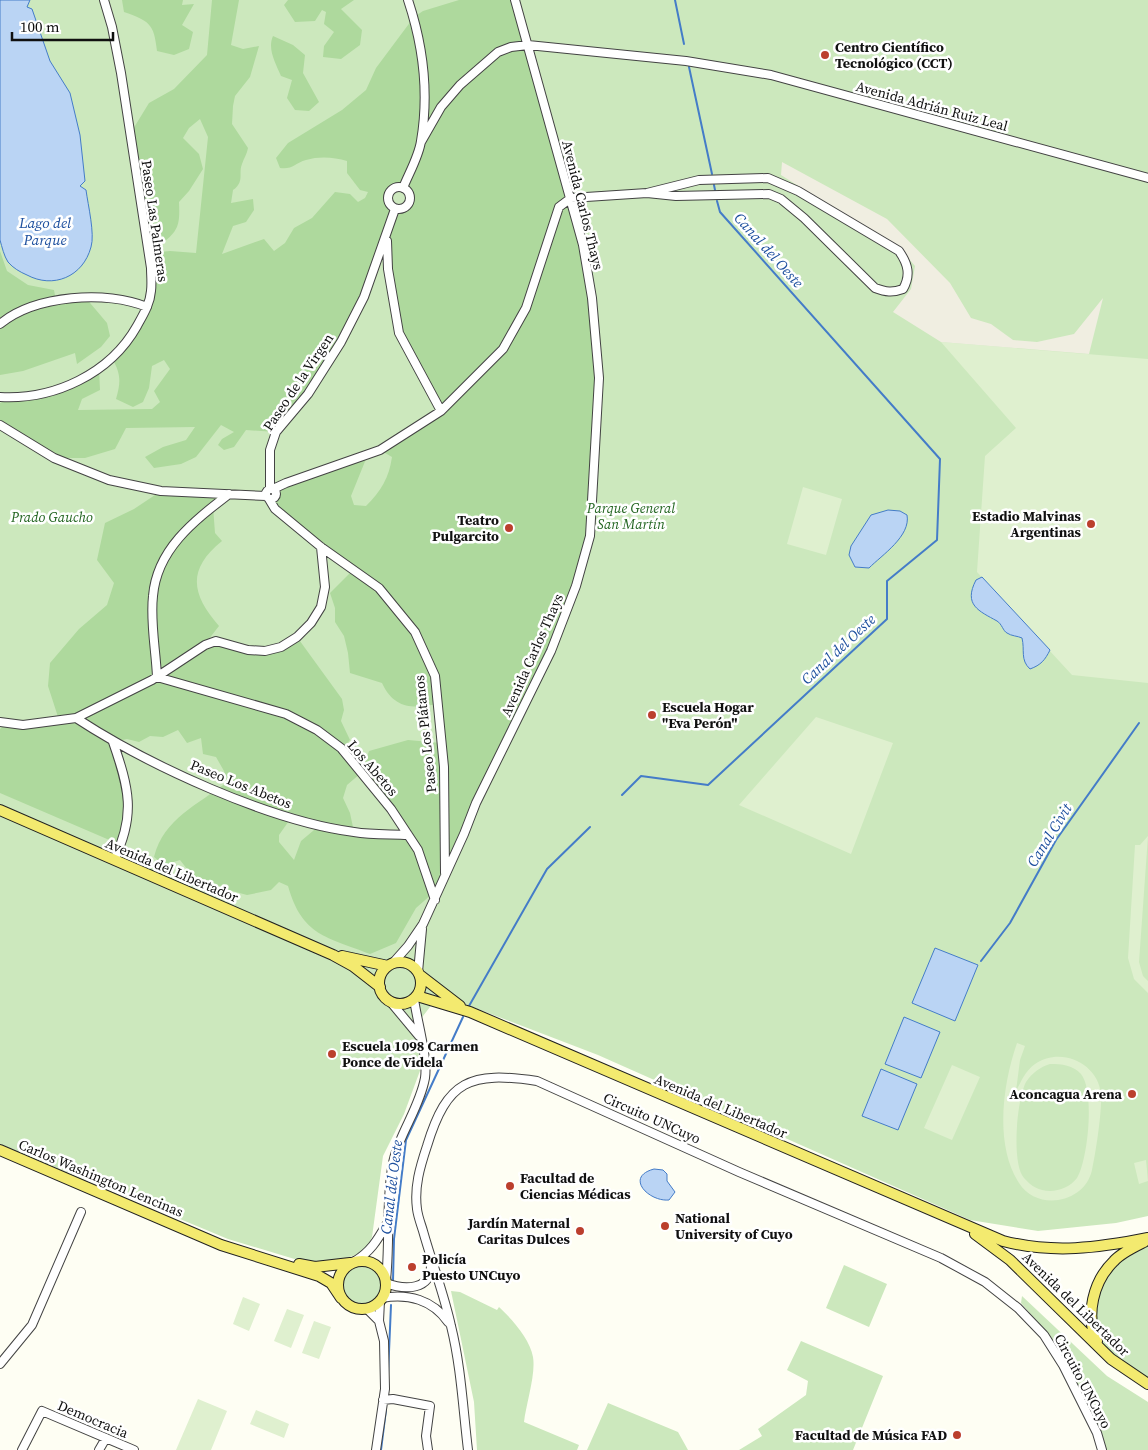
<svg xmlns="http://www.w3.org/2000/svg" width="1148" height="1450" font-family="'Source Serif 4',serif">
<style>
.green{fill:#cce8bd}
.forest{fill:#aed99d;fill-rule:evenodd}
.pitch{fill:#dff0cf;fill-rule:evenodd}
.plaza{fill:#f0eee1}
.water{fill:#bad4f4;stroke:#447cc8}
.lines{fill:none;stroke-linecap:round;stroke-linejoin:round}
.stream{stroke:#447cc8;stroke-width:2}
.minor-casing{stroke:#434343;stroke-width:10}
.major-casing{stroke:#212121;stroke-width:12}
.minor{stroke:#fff;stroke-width:8}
.major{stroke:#f3ea6f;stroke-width:10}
.poi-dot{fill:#bb3f2d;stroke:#fff;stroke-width:2}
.labels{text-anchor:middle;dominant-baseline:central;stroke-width:5;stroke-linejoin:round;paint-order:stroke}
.poi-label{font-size:14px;font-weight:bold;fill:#101010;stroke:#fff;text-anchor:start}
.street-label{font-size:14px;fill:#101010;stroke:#fff}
.park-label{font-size:14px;font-style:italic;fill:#246622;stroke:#fff}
.water-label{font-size:15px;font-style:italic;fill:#1d4f9e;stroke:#fff}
</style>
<rect width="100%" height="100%" fill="#fefef3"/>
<!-- green -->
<path class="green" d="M0,0H1148V1216L1116,1223L1038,1231L970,1220L598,1055L462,1003L436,999L420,1020L421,1068L404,1114L383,1156L372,1237L366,1251L334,1263L311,1264L228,1239L0,1144Z
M1148,1239V1384L1130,1374L1095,1336L1091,1320L1105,1271Z
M340 1284a21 21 0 1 1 42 0a21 21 0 1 1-42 0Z
M844,1265L887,1284L869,1327L826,1308Z
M451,1291L460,1292L497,1310L499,1307C512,1319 530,1339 533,1357C536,1374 526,1404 524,1422L579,1445L577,1450H477L474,1402Z
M1022,1296L1107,1376L1148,1402V1450H1105C1083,1393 1062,1349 1021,1303Z
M801,1341L883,1376L853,1450H739L762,1436L758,1429L806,1395L808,1381L787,1370Z
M608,1403L678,1432L688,1450H587Z"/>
<!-- forest -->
<path class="forest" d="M122,0H183L182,5L194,4L182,25L193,32L189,49L174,55L157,51C154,23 149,21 124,12Z
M212,0H239L231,45L243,49L259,46L250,77L235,96L233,106L232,124L248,148C247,154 244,158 242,164C238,174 245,181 233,190L231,203L253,199L254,210L246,222L233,226L222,254L264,239L274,251L285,243L294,228L312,218L335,192L350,194L358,202L365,198L368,192L360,190L347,173V161C334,157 319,156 306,160C295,163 292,170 280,168L276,158L288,143L342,110L366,90L376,68L414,17L423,11L459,0H515L583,245L598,351L590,536L566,615L464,834L432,894L416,908L396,943L370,954C327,937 302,936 288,886L279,882L271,890L247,895L206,884L191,874L180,860L164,865L154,857C164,818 198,805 227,782L224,771L216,757L203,754L201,738L187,743L178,730L163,737L150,736L139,742L127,739L113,742L127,789L121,845L0,793V729L6,723L59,720L48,686L50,663L79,629L107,605L114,583L97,560L105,523L134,509L161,491L229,494L213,506L215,533L222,541C186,570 192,595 219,626L205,644L216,641L265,651L297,637L342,699L344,710L341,721L350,740L341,749L362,772L369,751L408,740L441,743L437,704C413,709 394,709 382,683L350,673L348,653L344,636L335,622V608L330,593L353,570L275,509C273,497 275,492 284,483L368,454L351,496L354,505L366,506C381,491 389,478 392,457L380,450L441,411L399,333L386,238L341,342L276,432L246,430L234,447L224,450L218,445L222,439L234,432L221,425L196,457L181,464L154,468L145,457L163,447L186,440L195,427L126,428L115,449L85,458H54L13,432L0,420V403L13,398L33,396L99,369L100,390L82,399L78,410L152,409L160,402L154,391L170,369L164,360L152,366L149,388L143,402L133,407L116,399C121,382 121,374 112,358L147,307L149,253L170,251L196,253L208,137L200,119L189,128L183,138L199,154L203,169L189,191L179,202C180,225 179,231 160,245L147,241L130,134L149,103L174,89L207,55ZM399,187L409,193L410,200L406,207L399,209L392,207L388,198L390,191ZM361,773L407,835L354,832L350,813L343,798L347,785ZM291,818L320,825L301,841L294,860L279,842V835Z
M288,0H354L341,9L362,30L360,45L341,59L323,57L324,46L334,32L324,24L326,12L322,10L315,21L295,22L284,5Z
M273,36L293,45L305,55L303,73L319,102L309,111L295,110L287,98L292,80L281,76C276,64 267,49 273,36Z
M0,251L7,271L28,285L54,290L56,301L85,297L107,323L110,336L101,347L77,364L75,353L23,371L0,375Z"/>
<!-- pitch -->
<path class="pitch" d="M941,342L1148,359V683L1072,675L977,572L985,456L1016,428Z
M803,487L842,499L826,555L787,544Z
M816,717L893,743L851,854L739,805Z
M1148,836L1139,962L1143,976L1148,981V993L1134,979L1128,958L1135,845H1140Z
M1017,1043L1025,1046L1020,1060L1016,1091C1021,1082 1025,1071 1035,1064C1061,1046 1098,1063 1101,1094C1102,1112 1096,1151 1092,1170C1085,1203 1037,1212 1019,1183C994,1145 1003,1083 1017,1043ZM1050,1064C1062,1064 1073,1065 1081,1074C1095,1091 1088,1160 1077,1178C1071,1186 1060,1191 1050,1191C1039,1191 1031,1186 1024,1178C1011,1163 1017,1099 1026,1082C1032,1073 1040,1067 1050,1064Z
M952,1065L980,1077L952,1140L924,1128Z
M1146,1160L1148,1181L1139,1184L1134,1163Z
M243,1297L260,1304L249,1331L233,1324Z
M287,1309L304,1315L291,1348L274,1341Z
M314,1321L331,1327L319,1359L302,1353Z
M198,1399L227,1411L211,1450H176Z
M256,1410L289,1424L284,1438L250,1424Z"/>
<!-- plaza -->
<path class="plaza" d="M782,162L887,219L950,283L971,318L991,324L1013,340L1037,342L1074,334L1103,298L1089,354L941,342L893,312L911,289L915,266L904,253L781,175Z"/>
<!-- water -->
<path class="water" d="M0,0H30L27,7L32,9L50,61L70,93L80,135L85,181L80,186L86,190C88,205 95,234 91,247C83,277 53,289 27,275C20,272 13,268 8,262C4,256 2,247 0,240Z
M888,510L900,511L907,515C911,536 882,555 869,568L855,567L849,555L851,546L871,515Z
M982,577L1050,650C1045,660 1041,665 1030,669C1020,660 1025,650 1022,638C1018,636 1011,636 1007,633C1003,631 1002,624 997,621C979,611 963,605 976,580Z
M935,948L978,965L955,1021L912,1003Z
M904,1017L940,1032L921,1078L885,1064Z
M881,1069L917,1084L898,1130L862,1116Z
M654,1169L663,1170L667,1174V1181L675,1192L669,1200C649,1202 624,1177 654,1169Z"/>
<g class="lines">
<!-- stream -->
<path class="stream" d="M675,0L684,44
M689,67L712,174
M714,185L715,190
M622,795L641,776L708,785L887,619V581L937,540L940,459L720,212L717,201
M981,961L1010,923L1056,840L1139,723
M469,1006L547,869L590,827
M393,1281L394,1239L406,1140L463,1017
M388,1375L391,1305
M381,1450L386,1410"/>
<defs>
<path id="minor" d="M421,142L441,107L460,85L498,52L511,47L528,45L686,61L771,75L1148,178
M388 198a11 11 0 1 1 22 0a11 11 0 1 1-22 0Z
M403,188C409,173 419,156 421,141C429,94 423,45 408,0
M387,241L388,269L399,333L441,411
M0,324C35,295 107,290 147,307
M0,397C54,400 110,374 137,326C143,315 150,304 151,291C152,283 151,275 151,268L121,73L112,27L104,0
M0,425L54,458L109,480L161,491L266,496
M270,489V450L276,432L308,394L341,342L364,297L395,209
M273,489L286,483L380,450L441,411L503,349L526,308L559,207L571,198L647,193L699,180L768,178L798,191L899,251C908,264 911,275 903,289C892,293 886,292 875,288L804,218L781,199L769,194L676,196L647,193
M266 494a5 5 0 1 1 10 0a5 5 0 1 1-10 0Z
M269,499L275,509L321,547L379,588L415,632L435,676L444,767L445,873
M157,677L286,714L317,730L341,748L391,809L418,850L435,900
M157,677C156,651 150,622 153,596C157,549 194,521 229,494
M76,718C148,765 269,821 354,832C372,835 390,834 408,835
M0,722L23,725L76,718L152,680L205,645L216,641L248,650L265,651L281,647L297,637L311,623L321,607L325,587L321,547
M113,742C129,788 136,815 114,860
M392,964L408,946L423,924L464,834L476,803L551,651L576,586L590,536L599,378L592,298L583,245L515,0
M418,972L422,929
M389,1000L419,1036
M355,1261C370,1252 377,1241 386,1225
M386,1280C390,1243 386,1205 392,1168C397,1136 419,1110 425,1078C428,1057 417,1021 414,999
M386,1283C404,1290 432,1291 431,1264
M382,1298C408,1293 433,1300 448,1322
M367,1309L379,1321
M0,1364L32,1325L81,1212
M383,1400L393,1399L430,1406L426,1436L428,1450
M22,1450L42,1411L134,1450
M99,1450L106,1438
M376,1450L385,1389L384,1341L379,1321L380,1301
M468,1450C463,1409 461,1366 451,1326C444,1294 432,1263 423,1231C421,1224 418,1217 417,1209C414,1187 420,1167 427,1146C447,1080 470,1071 537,1081L739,1172L941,1258L985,1282L1018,1308L1044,1335L1063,1365L1097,1433L1102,1450"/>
<path id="major" d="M0,810L333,955L353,966L380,987
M342,956L388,966
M379 983a21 21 0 1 1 42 0a21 21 0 1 1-42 0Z
M421,976L460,1006
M417,996L470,1012L1003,1241C1053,1254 1098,1248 1148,1238
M0,1150L221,1245L319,1276L331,1283L341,1298
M975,1234L1010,1260L1111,1359L1148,1384
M338 1285a24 24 0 1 1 48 0a24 24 0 1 1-48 0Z
M299,1264L315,1267L350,1263
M1097,1341C1085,1316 1093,1281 1114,1261C1121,1253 1134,1247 1144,1242"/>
</defs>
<!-- minor casing -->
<use href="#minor" class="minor-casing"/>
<!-- major casing -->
<use href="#major" class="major-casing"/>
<!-- minor -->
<use href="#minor" class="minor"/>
<!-- major -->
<use href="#major" class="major"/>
</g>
<!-- markers -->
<g class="poi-dot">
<circle cx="825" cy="55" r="5"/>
<circle cx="1091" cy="524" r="5"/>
<circle cx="509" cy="528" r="5"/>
<circle cx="652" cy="715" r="5"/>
<circle cx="332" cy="1054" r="5"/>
<circle cx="1132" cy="1094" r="5"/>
<circle cx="510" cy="1186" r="5"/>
<circle cx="665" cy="1226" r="5"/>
<circle cx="580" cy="1231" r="5"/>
<circle cx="412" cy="1267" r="5"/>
<circle cx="957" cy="1435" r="5"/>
</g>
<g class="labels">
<!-- poi labels -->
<g class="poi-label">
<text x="835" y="47">Centro Científico<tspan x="835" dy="16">Tecnológico (CCT)</tspan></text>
<text x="1081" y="516" text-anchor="end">Estadio Malvinas<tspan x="1081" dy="16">Argentinas</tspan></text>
<text x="499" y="520" text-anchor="end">Teatro<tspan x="499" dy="16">Pulgarcito</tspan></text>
<text x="662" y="707">Escuela Hogar<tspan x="662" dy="16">"Eva Perón"</tspan></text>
<text x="342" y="1046">Escuela 1098 Carmen<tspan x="342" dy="16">Ponce de Videla</tspan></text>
<text x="1122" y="1094" text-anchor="end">Aconcagua Arena</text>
<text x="520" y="1178">Facultad de<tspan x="520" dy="16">Ciencias Médicas</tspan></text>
<text x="675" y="1218">National<tspan x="675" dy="16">University of Cuyo</tspan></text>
<text x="570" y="1223" text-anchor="end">Jardín Maternal<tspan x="570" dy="16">Caritas Dulces</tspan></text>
<text x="422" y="1259">Policía<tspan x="422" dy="16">Puesto UNCuyo</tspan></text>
<text x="947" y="1435" text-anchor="end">Facultad de Música FAD</text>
</g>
<!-- street labels -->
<g class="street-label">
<text transform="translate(932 106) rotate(15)">Avenida Adrián Ruiz Leal</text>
<text transform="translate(583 205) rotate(76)">Avenida Carlos Thays</text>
<text transform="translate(155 221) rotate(82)">Paseo Las Palmeras</text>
<text transform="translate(298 382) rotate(-56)">Paseo de la Virgen</text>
<text transform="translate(532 655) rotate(-66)">Avenida Carlos Thays</text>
<text transform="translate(425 734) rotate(-96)">Paseo Los Plátanos</text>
<text transform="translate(373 768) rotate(49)">Los Abetos</text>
<text transform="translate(241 784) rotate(22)">Paseo Los Abetos</text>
<text transform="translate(172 870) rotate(23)">Avenida del Libertador</text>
<text transform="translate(721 1106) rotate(23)">Avenida del Libertador</text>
<text transform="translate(652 1118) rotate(24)">Circuito UNCuyo</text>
<text transform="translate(101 1178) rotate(23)">Carlos Washington Lencinas</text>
<text transform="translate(1076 1304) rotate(44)">Avenida del Libertador</text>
<text transform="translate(1083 1381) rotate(62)">Circuito UNCuyo</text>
<text transform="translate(93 1419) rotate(23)">Democracia</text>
</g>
<!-- park labels -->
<g class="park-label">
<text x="631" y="508">Parque General<tspan x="631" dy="16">San Martín</tspan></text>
<text x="52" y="517">Prado Gaucho</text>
</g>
<!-- water labels -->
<g class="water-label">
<text x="45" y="222">Lago del<tspan x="45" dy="17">Parque</tspan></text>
<text transform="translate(769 250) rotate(48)">Canal del Oeste</text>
<text transform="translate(838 649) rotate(-43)">Canal del Oeste</text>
<text transform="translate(1049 835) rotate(-58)">Canal Civit</text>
<text transform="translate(391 1187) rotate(-83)">Canal del Oeste</text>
</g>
</g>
<!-- scale -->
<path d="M12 32v8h101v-8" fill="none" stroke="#101010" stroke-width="2.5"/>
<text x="20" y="32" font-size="15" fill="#101010" stroke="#ffffff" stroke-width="4" paint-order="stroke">100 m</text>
</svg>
